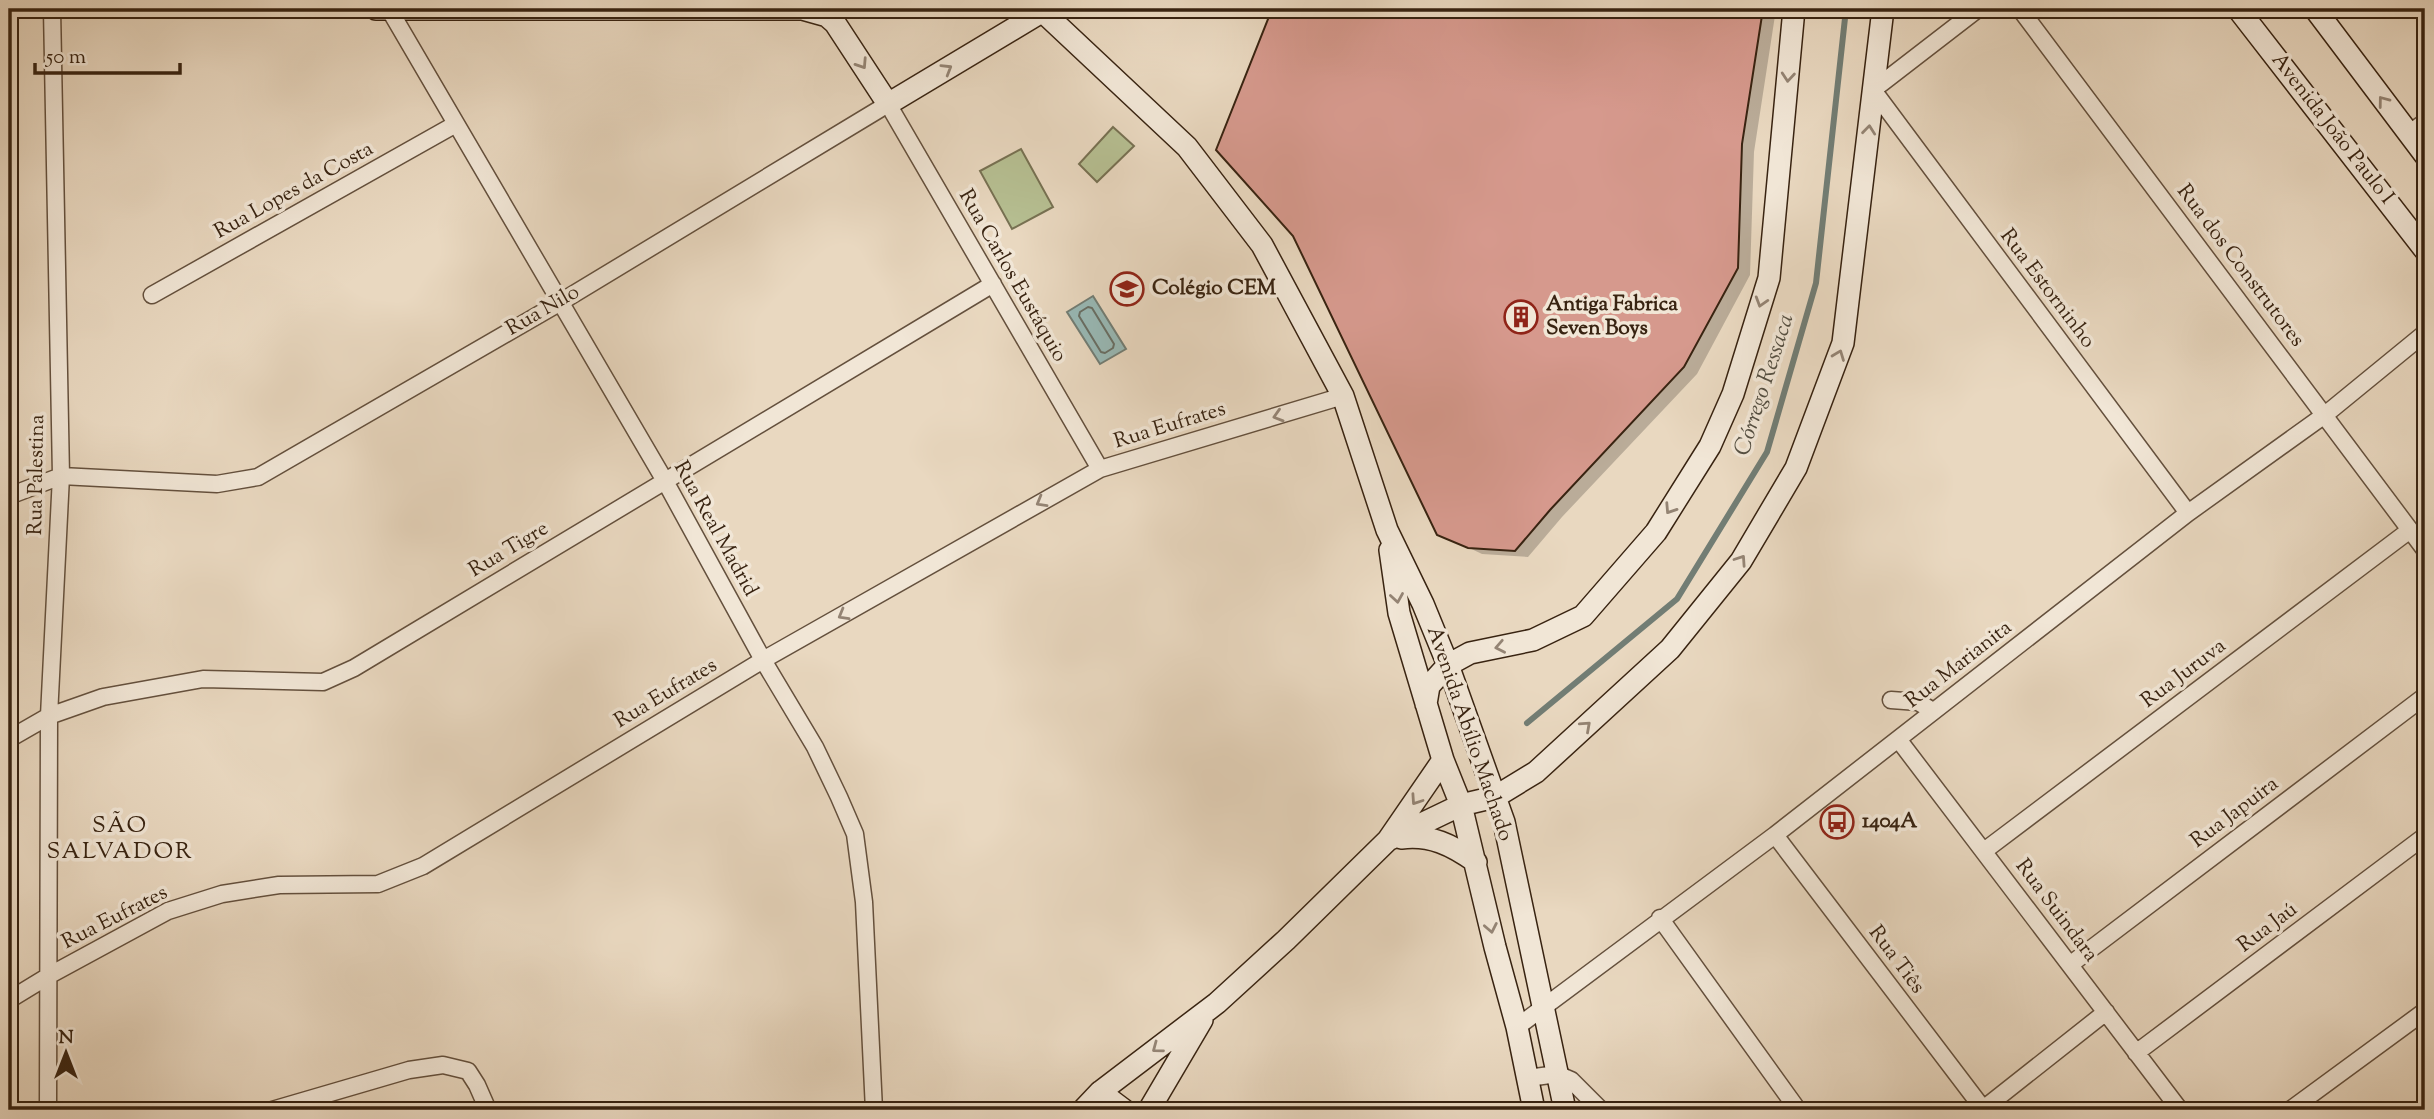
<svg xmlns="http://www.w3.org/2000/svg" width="2434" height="1119" font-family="'Sorts Mill Goudy',serif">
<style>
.green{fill:#b6bf92;stroke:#777152;stroke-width:2}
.water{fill:#98b9b6;stroke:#727d74;stroke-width:2}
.shadow{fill:#0003}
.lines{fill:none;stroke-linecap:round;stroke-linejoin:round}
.shore{stroke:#686e64;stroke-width:2}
.stream{stroke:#727d74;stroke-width:6}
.building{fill:#d6998d;stroke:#382311;stroke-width:2}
.street-casing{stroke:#64503d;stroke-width:19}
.secondary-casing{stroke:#382311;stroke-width:24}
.street{stroke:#f1e6d6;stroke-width:16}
.secondary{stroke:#f1e6d6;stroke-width:21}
.oneway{stroke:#948474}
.labels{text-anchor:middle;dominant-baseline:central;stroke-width:7;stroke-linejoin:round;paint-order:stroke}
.street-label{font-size:21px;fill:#382311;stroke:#f1e6d6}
.poi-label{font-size:21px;font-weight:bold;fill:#382311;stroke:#f1e6d6;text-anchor:start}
.water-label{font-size:23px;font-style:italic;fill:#555043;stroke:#f1e6d6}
.neighbourhood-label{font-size:23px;letter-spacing:2px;fill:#382311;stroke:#f1e6d6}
</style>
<rect width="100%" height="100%" fill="#e9d8c0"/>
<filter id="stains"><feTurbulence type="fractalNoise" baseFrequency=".00286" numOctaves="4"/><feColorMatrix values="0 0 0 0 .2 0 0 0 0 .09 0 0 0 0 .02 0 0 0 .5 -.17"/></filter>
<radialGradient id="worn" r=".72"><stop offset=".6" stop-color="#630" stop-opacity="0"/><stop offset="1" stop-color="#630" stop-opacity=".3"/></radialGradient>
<!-- green -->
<path class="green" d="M1113,127L1134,146L1097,182L1079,164Z
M1021,149L1053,207L1012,229L980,171Z"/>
<!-- water -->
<path class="water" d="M1093,296L1126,349L1100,364L1067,312Z"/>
<!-- shadow -->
<path class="shadow" d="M1274,9H1776L1754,152L1750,275L1697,374L1562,517L1528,557L1482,554L1438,533L1294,235L1218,149Z"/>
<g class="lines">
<!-- shore -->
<path class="shore" d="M1088,307L1092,308L1114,344L1113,348L1105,353L1101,352L1079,316L1080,312Z"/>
<!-- stream -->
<path class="stream" d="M1527,723L1677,599L1767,452L1816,283L1846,9"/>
</g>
<!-- building -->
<path class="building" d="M1272,9H1763L1742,144L1738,268L1684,367L1550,510L1515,551L1468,548L1437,535L1293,236L1216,150Z"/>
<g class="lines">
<defs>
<path id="street" d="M389,9L665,481L763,660L815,747L839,797L855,834L864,902L874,1110
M1978,9L1873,90L2188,513
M2020,9L2425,550
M2408,134L2425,122
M152,295L456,124
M9,496L61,476L217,484L258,477L559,303L888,104L1100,469
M1891,700L1918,702L1933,711
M9,739L49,716L103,697L203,679L323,682L354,668L993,284
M1898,739L2180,1110
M1775,835L1984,1110
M1984,851L2410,530
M1660,918L1798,1110
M2071,964L2425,696
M9,1000L50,975L168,911L222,894L279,885L378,884L423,866L763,660L1100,469L1343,396
M1517,1027L1775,835L2188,513L2326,414L2425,333
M2136,1053L2425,836
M1528,1078L1557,1074L1571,1080L1601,1110
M48,1110L49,716L61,476L52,9
M272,1110L409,1070L443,1065L468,1071L477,1085L488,1110
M1982,1110L2106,1012
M2290,1110L2425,1011"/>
<path id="secondary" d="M376,9H802L827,16L835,23L888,104L1043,11
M1040,9L1187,147L1262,245L1343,396L1387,530L1423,604L1448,665L1504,822L1565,1110
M2238,9L2425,250
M2315,9L2425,155
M1390,550L1399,613L1443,760L1461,805L1495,947L1517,1027L1534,1110
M1426,704L1429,686L1448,665L1470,653L1533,640L1583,616L1656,532L1710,446L1733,394L1769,278L1794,9
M1401,838C1430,834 1452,845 1476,862
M1388,840L1461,805L1495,797L1536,772L1670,649L1741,561L1796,468L1843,343L1883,9
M1100,1092L1124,1110
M1083,1110L1100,1092L1217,1003L1286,940L1388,840L1443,760
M1149,1110L1202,1020"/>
</defs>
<!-- street casing -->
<use href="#street" class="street-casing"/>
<!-- secondary casing -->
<use href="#secondary" class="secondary-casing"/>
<!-- street -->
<use href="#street" class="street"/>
<!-- secondary -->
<use href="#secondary" class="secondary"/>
</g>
<!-- one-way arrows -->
<defs><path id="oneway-chevron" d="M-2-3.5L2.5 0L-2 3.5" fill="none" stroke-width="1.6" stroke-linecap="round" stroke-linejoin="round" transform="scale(1.75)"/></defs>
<g class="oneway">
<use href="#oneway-chevron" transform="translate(862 64) rotate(57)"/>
<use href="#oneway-chevron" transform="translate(947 69) rotate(-31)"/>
<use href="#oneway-chevron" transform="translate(1788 77) rotate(95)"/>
<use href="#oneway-chevron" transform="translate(2383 101) rotate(-127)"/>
<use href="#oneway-chevron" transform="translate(1869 130) rotate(-84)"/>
<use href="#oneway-chevron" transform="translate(1761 302) rotate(107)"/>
<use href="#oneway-chevron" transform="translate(1839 355) rotate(-69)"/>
<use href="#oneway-chevron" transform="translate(1278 416) rotate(163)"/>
<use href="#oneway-chevron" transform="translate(1041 502) rotate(150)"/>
<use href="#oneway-chevron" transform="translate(1670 509) rotate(123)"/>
<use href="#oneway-chevron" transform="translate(1741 560) rotate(-56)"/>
<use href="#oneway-chevron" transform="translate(1397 598) rotate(81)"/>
<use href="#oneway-chevron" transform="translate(843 615) rotate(150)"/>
<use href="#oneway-chevron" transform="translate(1500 647) rotate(169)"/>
<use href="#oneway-chevron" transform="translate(1586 726) rotate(-42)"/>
<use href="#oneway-chevron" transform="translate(1416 800) rotate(124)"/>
<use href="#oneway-chevron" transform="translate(1491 928) rotate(79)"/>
<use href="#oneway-chevron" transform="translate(1157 1048) rotate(143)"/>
</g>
<!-- icons -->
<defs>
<symbol id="school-ring" viewBox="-11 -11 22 22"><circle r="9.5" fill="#f1e6d6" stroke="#8f2418" stroke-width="1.5"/><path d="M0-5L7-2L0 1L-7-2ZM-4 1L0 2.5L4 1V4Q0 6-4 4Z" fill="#8f2418"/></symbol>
<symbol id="building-ring" viewBox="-11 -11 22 22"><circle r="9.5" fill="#f1e6d6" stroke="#8f2418" stroke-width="1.5"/><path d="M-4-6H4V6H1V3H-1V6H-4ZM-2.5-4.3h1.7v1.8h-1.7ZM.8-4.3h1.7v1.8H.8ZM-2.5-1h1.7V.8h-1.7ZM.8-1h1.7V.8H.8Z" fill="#8f2418"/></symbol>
<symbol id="bus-ring" viewBox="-11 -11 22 22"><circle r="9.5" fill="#f1e6d6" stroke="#8f2418" stroke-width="1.5"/><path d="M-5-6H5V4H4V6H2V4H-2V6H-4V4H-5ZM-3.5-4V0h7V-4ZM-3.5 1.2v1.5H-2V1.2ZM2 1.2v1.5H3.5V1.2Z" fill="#8f2418"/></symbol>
</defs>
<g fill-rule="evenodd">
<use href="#school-ring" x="1108" y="270" width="38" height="38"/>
<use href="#building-ring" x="1502" y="298" width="38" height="38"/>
<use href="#bus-ring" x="1818" y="803" width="38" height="38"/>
</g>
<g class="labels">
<!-- street labels -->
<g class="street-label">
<text transform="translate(2332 129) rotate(52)">Avenida João Paulo I</text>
<text transform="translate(294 191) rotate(-29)">Rua Lopes da Costa</text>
<text transform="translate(2240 266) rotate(53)">Rua dos Construtores</text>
<text transform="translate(1012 276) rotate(60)">Rua Carlos Eustáquio</text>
<text transform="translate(2047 289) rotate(53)">Rua Estorninho</text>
<text transform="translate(543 311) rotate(-30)">Rua Nilo</text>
<text transform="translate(1170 426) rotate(-17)">Rua Eufrates</text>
<text transform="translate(37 475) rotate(-89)">Rua Palestina</text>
<text transform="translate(715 529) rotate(61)">Rua Real Madrid</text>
<text transform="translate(509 550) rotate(-31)">Rua Tigre</text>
<text transform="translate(1959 665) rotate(-38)">Rua Marianita</text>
<text transform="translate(2184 674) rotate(-37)">Rua Juruva</text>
<text transform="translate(666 694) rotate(-31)">Rua Eufrates</text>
<text transform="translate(1469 734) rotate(71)">Avenida Abílio Machado</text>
<text transform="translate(2235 813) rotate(-37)">Rua Japuira</text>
<text transform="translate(2056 911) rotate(53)">Rua Suindara</text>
<text transform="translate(115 918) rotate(-27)">Rua Eufrates</text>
<text transform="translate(2268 928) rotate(-37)">Rua Jaú</text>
<text transform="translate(1896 960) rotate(53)">Rua Tiês</text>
</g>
<!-- poi labels -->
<g class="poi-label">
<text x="1152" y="289">Colégio CEM</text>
<text x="1546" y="305">Antiga Fabrica<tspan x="1546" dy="24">Seven Boys</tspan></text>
<text x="1862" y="822">1404A</text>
</g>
<!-- water labels -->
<g class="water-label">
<text transform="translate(1765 385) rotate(-72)">Córrego Ressaca</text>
</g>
<!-- neighbourhood labels -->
<g class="neighbourhood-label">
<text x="120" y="826">SÃO<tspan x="120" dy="26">SALVADOR</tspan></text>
</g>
</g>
<!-- margin -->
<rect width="2434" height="1119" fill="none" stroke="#e9d8c0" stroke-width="35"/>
<rect x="10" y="10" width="2413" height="1098" fill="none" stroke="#382311" stroke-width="3.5"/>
<rect x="18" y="18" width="2399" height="1084" fill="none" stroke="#382311" stroke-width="2"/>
<!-- north arrow -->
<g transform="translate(66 1053)" stroke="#f1e6d6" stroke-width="5" paint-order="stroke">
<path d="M0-5L12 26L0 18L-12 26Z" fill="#382311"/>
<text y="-10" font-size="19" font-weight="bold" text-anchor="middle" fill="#382311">N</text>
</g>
<!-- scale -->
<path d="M35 63v10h145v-10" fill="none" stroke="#382311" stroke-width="3.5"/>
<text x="46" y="63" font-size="21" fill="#382311" stroke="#f1e6d6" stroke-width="5" paint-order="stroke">50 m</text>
<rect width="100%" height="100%" filter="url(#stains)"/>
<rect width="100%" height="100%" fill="url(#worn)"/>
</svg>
